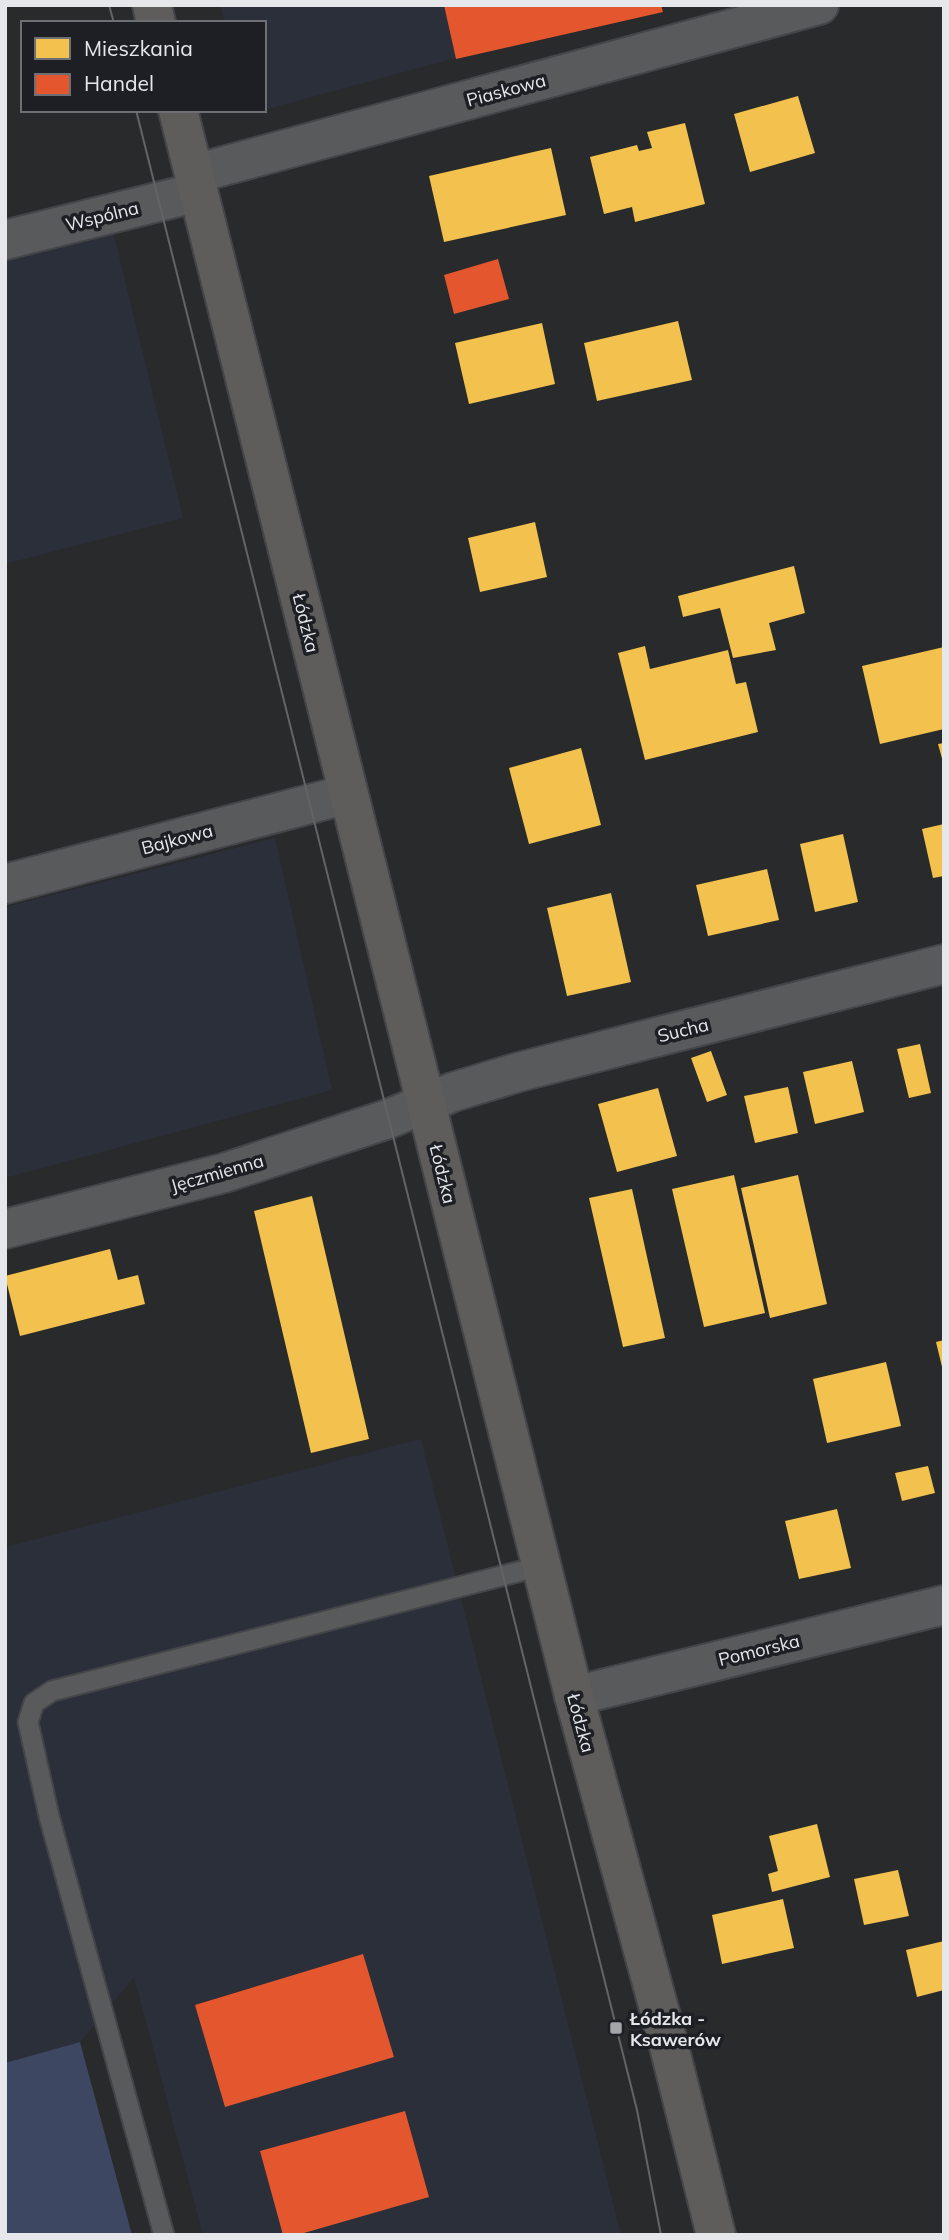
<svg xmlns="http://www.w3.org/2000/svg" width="949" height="2240" font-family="Mulish,sans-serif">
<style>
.built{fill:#2b2f3a}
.green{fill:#3e4761}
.homes{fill:#f2c14e}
.shops{fill:#e4572e}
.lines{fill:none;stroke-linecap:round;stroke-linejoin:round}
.lane-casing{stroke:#444548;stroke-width:23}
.street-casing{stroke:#444548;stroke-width:42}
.secondary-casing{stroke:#444548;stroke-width:42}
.lane{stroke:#585a5c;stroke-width:19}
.street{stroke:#585a5c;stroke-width:38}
.secondary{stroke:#5e5d5c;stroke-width:38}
.tram{stroke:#646466;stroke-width:2}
.poi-dot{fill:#a3a5a8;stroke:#1d1f25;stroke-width:2.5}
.labels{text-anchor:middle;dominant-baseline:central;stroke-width:7;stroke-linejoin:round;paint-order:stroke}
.street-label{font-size:18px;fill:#e5e7eb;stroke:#1d1f25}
.poi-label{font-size:18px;font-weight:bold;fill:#e5e7eb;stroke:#1d1f25;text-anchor:start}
</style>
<rect width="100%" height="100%" fill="#282a2c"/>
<!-- built -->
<path class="built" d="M220,5H651L264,110V23H225Z
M112,227L183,518L5,564V255Z
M275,838L332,1090L5,1178V907Z
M421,1439L621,2235H203L134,1977L80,2042L5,2063V1547Z"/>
<!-- green -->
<path class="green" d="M80,2042L132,2235H5V2063Z"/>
<!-- homes -->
<path class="homes" d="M798,96L815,153L750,172L734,114Z
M685,123L705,204L635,222L632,207L604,214L590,157L637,145L639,151L652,148L647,132Z
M551,148L566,215L444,242L429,176Z
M678,321L692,380L597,401L584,343Z
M542,323L555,384L469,404L455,343Z
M535,522L547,577L480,592L468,538Z
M794,566L805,613L769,623L776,650L733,658L720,608L683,617L678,596Z
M645,646L650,669L728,650L736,684L746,682L758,732L645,760L618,653Z
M944,647V729L880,744L862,666Z
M944,743V762H943L938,744Z
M581,748L601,825L529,844L509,768Z
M944,824V876L933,878L922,829Z
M843,834L858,902L815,912L800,844Z
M767,869L779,920L708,936L696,885Z
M611,893L631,982L567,996L547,908Z
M920,1044L931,1093L909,1098L897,1049Z
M711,1051L727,1095L707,1102L691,1058Z
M852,1061L864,1112L815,1124L803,1072Z
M788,1087L798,1133L755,1143L744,1096Z
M658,1088L677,1156L617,1172L598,1104Z
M734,1175L765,1313L704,1327L672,1189Z
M798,1175L827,1304L770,1318L741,1188Z
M632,1189L665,1338L623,1347L589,1198Z
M312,1196L369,1439L311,1453L254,1211Z
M110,1249L118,1280L138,1275L145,1304L20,1336L5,1276Z
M944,1340V1371H943L936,1342Z
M886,1362L901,1426L827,1443L813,1379Z
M928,1466L935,1493L902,1501L895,1473Z
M837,1509L851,1568L799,1579L785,1521Z
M817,1824L830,1877L772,1892L768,1874L778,1871L769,1836Z
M898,1870L909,1916L864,1925L854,1879Z
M783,1899L794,1948L722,1964L712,1915Z
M944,1941V1990L917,1997L906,1950Z"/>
<!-- shops -->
<path class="shops" d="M444,5H661L663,12L456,59Z
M498,259L509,299L454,314L444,275Z
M363,1954L394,2057L225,2107L195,2005Z
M405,2111L429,2197L297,2235H283L260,2151Z"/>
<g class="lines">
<defs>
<path id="lane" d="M164,2235L49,1816L28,1722L34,1703L52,1691L541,1566"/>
<path id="street" d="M194,174L819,5
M5,240L198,192
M5,884L348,794
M5,1229L224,1173L388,1119L453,1092L519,1072L944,964
M574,1696L944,1605"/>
<path id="secondary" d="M152,5L156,23
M178,110L574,1696L668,2042L716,2235"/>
</defs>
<!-- lane casing -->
<use href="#lane" class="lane-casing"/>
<!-- street casing -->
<use href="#street" class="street-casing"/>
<!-- secondary casing -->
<use href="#secondary" class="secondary-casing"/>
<!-- lane -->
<use href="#lane" class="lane"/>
<!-- street -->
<use href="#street" class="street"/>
<!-- secondary -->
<use href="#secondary" class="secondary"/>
<!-- tram -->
<path class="tram" d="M109,5L114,23
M136,110L637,2110L661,2235"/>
</g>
<!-- markers -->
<rect class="poi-dot" x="609" y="2021" width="14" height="14" rx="3.5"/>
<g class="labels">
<!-- street labels -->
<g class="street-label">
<text transform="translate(506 90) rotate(-15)">Piaskowa</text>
<text transform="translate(102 216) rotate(-14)">Wspólna</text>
<text transform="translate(306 623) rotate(76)">Łódzka</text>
<text transform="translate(177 839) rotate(-15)">Bajkowa</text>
<text transform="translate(683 1030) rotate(-14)">Sucha</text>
<text transform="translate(217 1173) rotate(-16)">Jęczmienna</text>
<text transform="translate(443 1174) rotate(76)">Łódzka</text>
<text transform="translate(759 1650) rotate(-14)">Pomorska</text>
<text transform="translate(581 1723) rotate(75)">Łódzka</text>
</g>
<!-- poi labels -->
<g class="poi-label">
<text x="630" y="2018">Łódzka -<tspan x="630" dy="21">Ksawerów</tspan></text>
</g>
</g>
<!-- border -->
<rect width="949" height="2240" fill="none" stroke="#e5e7eb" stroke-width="14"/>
<!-- legend -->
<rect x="21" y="21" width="245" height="91" fill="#1d1f25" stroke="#6d6f74" stroke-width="2"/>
<rect x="35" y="38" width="35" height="21" fill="#f2c14e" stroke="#6d6f74" stroke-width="2"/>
<text x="84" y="56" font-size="21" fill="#e5e7eb">Mieszkania</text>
<rect x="35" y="74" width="35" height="21" fill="#e4572e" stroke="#6d6f74" stroke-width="2"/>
<text x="84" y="91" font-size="21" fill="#e5e7eb">Handel</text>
</svg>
